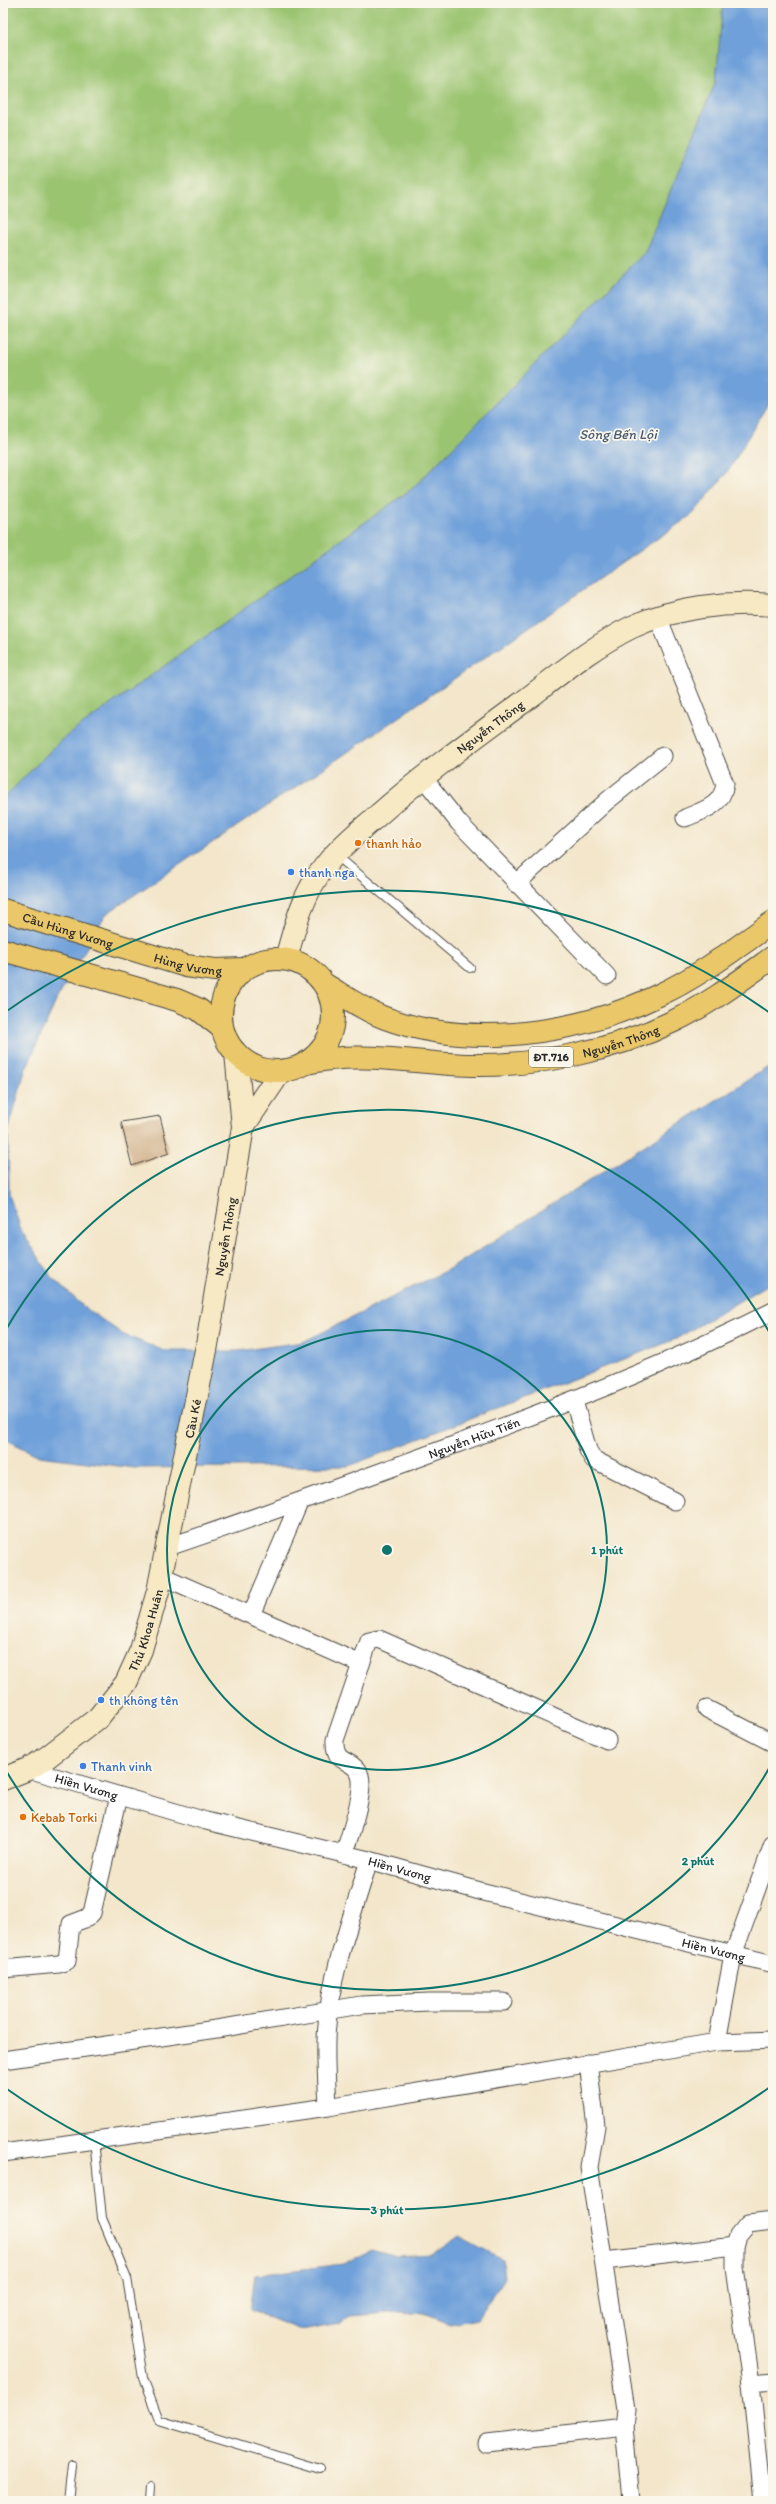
<svg xmlns="http://www.w3.org/2000/svg" width="776" height="2504" font-family="Itim,sans-serif">
<style>
.green{fill:#9bc471;stroke:#63784e}
.water{fill:#6fa0da;stroke:#4d6682}
.building{fill:#d2b28d}
.lines{fill:none;stroke-linecap:round;stroke-linejoin:round}
.lane-casing{stroke:#494743;stroke-width:10}
.street-casing{stroke:#494743;stroke-width:19}
.secondary-casing{stroke:#494743;stroke-width:24}
.primary-casing{stroke:#494743;stroke-width:24}
.lane{stroke:#fff;stroke-width:8}
.street{stroke:#fff;stroke-width:17}
.secondary{stroke:#f7e9c3;stroke-width:22}
.primary{stroke:#eac769;stroke-width:22}
.ring{fill:none;stroke:#0f766e;stroke-width:2}
.food-dot{fill:#e8710a;stroke:#fbf7ec;stroke-width:1.5}
.shop-dot{fill:#3f7fe0;stroke:#fbf7ec;stroke-width:1.5}
.labels{text-anchor:middle;dominant-baseline:central;stroke-width:3.5;stroke-linejoin:round;paint-order:stroke}
.shield{fill:#fbf7ec;stroke:#696865;stroke-width:1}
.shield-label{font-size:12px;font-weight:bold;fill:#2b2b2b}
.street-label{font-size:13px;fill:#2b2b2b;stroke:#fbf7ec}
.food-label{font-size:13px;fill:#c56008;stroke:#fbf7ec;text-anchor:start}
.shop-label{font-size:13px;fill:#366cbe;stroke:#fbf7ec;text-anchor:start}
.water-label{font-size:14px;font-style:italic;fill:#465a71;stroke:#fbf7ec}
.centre{fill:#0f766e;stroke:#fbf7ec;stroke-width:2}
.ring-label{font-size:12px;text-anchor:middle;font-weight:bold;fill:#0f766e;stroke:#fbf7ec;stroke-width:3.5;stroke-linejoin:round;paint-order:stroke}
</style>
<rect width="100%" height="100%" fill="#fbf7ec"/>
<filter id="ink" filterUnits="userSpaceOnUse"><feTurbulence type="fractalNoise" baseFrequency=".025" numOctaves="2"/><feDisplacementMap in="SourceGraphic" scale="8" xChannelSelector="R" yChannelSelector="G"/><feConvolveMatrix kernelMatrix="1 2 1 2 8 2 1 2 1" color-interpolation-filters="sRGB"/></filter>
<filter id="wash" filterUnits="userSpaceOnUse"><feTurbulence type="fractalNoise" baseFrequency=".012" numOctaves="4" result="noise"/><feDisplacementMap in="SourceGraphic" scale="16" xChannelSelector="R" yChannelSelector="G"/><feGaussianBlur stdDeviation="0.9" result="paint"/><feColorMatrix in="noise" values="0 0 0 0 0 0 0 0 0 0 0 0 0 0 0 0 0 1.4 0 .05"/><feComposite in="paint" operator="in"/></filter>
<g filter="url(#wash)">
<rect width="100%" height="100%" fill="#f3e6cb"/>
<!-- green -->
<path class="green" d="M3,3H723L716,81L645,252L413,488L61,740L3,799Z"/>
<!-- water -->
<path class="water" d="M723,3H773V395L729,470L693,514L345,754L106,914L56,1001L25,1071L8,1132L9,1195L22,1232L52,1277L84,1307L124,1335L165,1351H238L303,1342L453,1267L773,1064V1281L676,1339L349,1466L134,1468L39,1456L3,1438V799L61,740L413,488L645,252L716,81Z
M459,2236L502,2259L504,2278L477,2319L451,2324L423,2314L402,2312L350,2316L340,2323L301,2330L250,2310L255,2275L343,2264L371,2250L396,2257L431,2255Z"/>
<g id="blocks">
<!-- building -->
<path class="building" d="M160,1116L169,1153L132,1166L121,1122Z"/>
</g>
</g>
<g filter="url(#ink)">
<use href="#blocks" fill-opacity="0" stroke="#494743" stroke-width="1"/>
<g class="lines">
<defs>
<path id="lane" d="M336,855L470,968
M94,2140L102,2218L127,2278L143,2378L159,2420L320,2469
M68,2501L72,2466
M150,2501L151,2487"/>
<g id="street">
<path d="M658,617L725,784C722,806 704,810 685,818"/>
<path d="M422,776L459,823L607,976"/>
<path d="M516,884L607,801L663,756"/>
<path d="M574,1401L588,1450L593,1459L675,1501"/>
<path id="s1" d="M168,1547C264,1515 359,1480 454,1445C562,1405 670,1364 773,1311"/>
<path d="M162,1576L361,1664L369,1641L379,1639L607,1740"/>
<path d="M251,1615L299,1503"/>
<path d="M707,1709L773,1743"/>
<path id="s2" d="M28,1769L206,1821L369,1860L480,1891L773,1964"/>
<path d="M344,1854C349,1837 367,1788 359,1773C351,1757 334,1766 335,1740L361,1664"/>
<path d="M3,1969L59,1964L67,1961L71,1924L87,1918L92,1913L119,1796"/>
<path d="M717,2042L733,1955L773,1844"/>
<path d="M3,2060L223,2028L361,2005L429,2002H504"/>
<path d="M588,2063L596,2126L589,2167L626,2409L624,2427L631,2501"/>
<path d="M328,2107C327,2080 324,2052 327,2025C331,1971 354,1912 369,1860"/>
<path d="M3,2153L328,2107L717,2042L773,2040"/>
<path d="M604,2261L735,2246"/>
<path d="M751,2383L773,2381"/>
<path d="M487,2443L624,2427"/>
<path d="M763,2501L751,2383L735,2268V2246L738,2236L748,2224L773,2221"/>
</g>
<g id="secondary">
<path id="s3" d="M286,959C295,926 303,893 325,866C339,848 358,832 376,817C421,777 470,741 519,705C555,678 591,647 632,627C675,607 727,601 773,605"/>
<path d="M243,1127L281,1071"/>
<path id="s4" d="M3,1779L28,1769L46,1758L98,1718L126,1683L141,1650L158,1591L207,1345L243,1127L236,1053"/>
</g>
<g id="primary">
<path id="s5" d="M3,910L186,966L215,970L244,969"/>
<path d="M3,950L177,1000L198,1009L222,1028"/>
<circle cx="277" cy="1015" r="56"/>
<path d="M324,984C343,995 363,1010 385,1018C470,1050 580,1034 661,994C701,975 737,947 773,922"/>
<path id="s6" d="M306,1063C365,1050 413,1064 471,1065C538,1066 613,1051 674,1021C709,1004 741,980 773,957"/>
</g>
</defs>
<!-- lane casing -->
<use href="#lane" class="lane-casing"/>
<!-- street casing -->
<use href="#street" class="street-casing"/>
<!-- secondary casing -->
<use href="#secondary" class="secondary-casing"/>
<!-- primary casing -->
<use href="#primary" class="primary-casing"/>
<!-- lane -->
<use href="#lane" class="lane"/>
<!-- street -->
<use href="#street" class="street"/>
<!-- secondary -->
<use href="#secondary" class="secondary"/>
<!-- primary -->
<use href="#primary" class="primary"/>
</g>
</g>
<!-- distance rings -->
<g class="ring">
<circle cx="387" cy="1550" r="220"/>
<path d="M772 1763A440 440 0 0 1 4 1767M4 1333A440 440 0 0 1 772 1337"/>
<path d="M770 2087A660 660 0 0 1 4 2087M4 1013A660 660 0 0 1 770 1013"/>
</g>
<!-- markers -->
<g class="food-dot">
<circle cx="358" cy="843" r="4"/>
<circle cx="23" cy="1817" r="4"/>
</g>
<g class="shop-dot">
<circle cx="291" cy="872" r="4"/>
<circle cx="101" cy="1700" r="4"/>
<circle cx="83" cy="1766" r="4"/>
</g>
<g class="labels">
<!-- shield labels -->
<rect class="shield" x="529" y="1047" width="44" height="20" rx="3"/>
<g class="shield-label">
<text x="551" y="1057">ĐT.716</text>
</g>
<!-- street labels -->
<g class="street-label">
<text stroke="none"><textPath href="#s3" startOffset="318">Nguyễn Thông</textPath></text>
<text stroke="none"><textPath href="#s5" startOffset="68">Cầu Hùng Vương</textPath></text>
<text stroke="none"><textPath href="#s5" startOffset="193">Hùng Vương</textPath></text>
<text stroke="none"><textPath href="#s6" startOffset="318">Nguyễn Thông</textPath></text>
<text stroke="none"><textPath href="#s4" startOffset="617">Nguyễn Thông</textPath></text>
<text stroke="none"><textPath href="#s4" startOffset="432">Cầu Ké</textPath></text>
<text stroke="none"><textPath href="#s1" startOffset="325">Nguyễn Hữu Tiến</textPath></text>
<text stroke="none"><textPath href="#s4" startOffset="215">Thủ Khoa Huân</textPath></text>
<text stroke="none"><textPath href="#s2" startOffset="61">Hiền Vương</textPath></text>
<text stroke="none"><textPath href="#s2" startOffset="385">Hiền Vương</textPath></text>
<text stroke="none"><textPath href="#s2" startOffset="709">Hiền Vương</textPath></text>
</g>
<!-- food labels -->
<g class="food-label">
<text x="366" y="843">thanh hảo</text>
<text x="31" y="1817">Kebab Torki</text>
</g>
<!-- shop labels -->
<g class="shop-label">
<text x="299" y="872">thanh nga</text>
<text x="109" y="1700">th không tên</text>
<text x="91" y="1766">Thanh vinh</text>
</g>
<!-- water labels -->
<g class="water-label">
<text x="618" y="434">Sông Bến Lội</text>
</g>
</g>
<circle cx="387" cy="1550" r="6" class="centre"/>
<g class="ring-label">
<text x="607" y="1554">1 phút</text>
<text x="698" y="1865">2 phút</text>
<text x="387" y="2214">3 phút</text>
</g>
<!-- margin -->
<rect width="776" height="2504" fill="none" stroke="#fbf7ec" stroke-width="16"/>
</svg>
